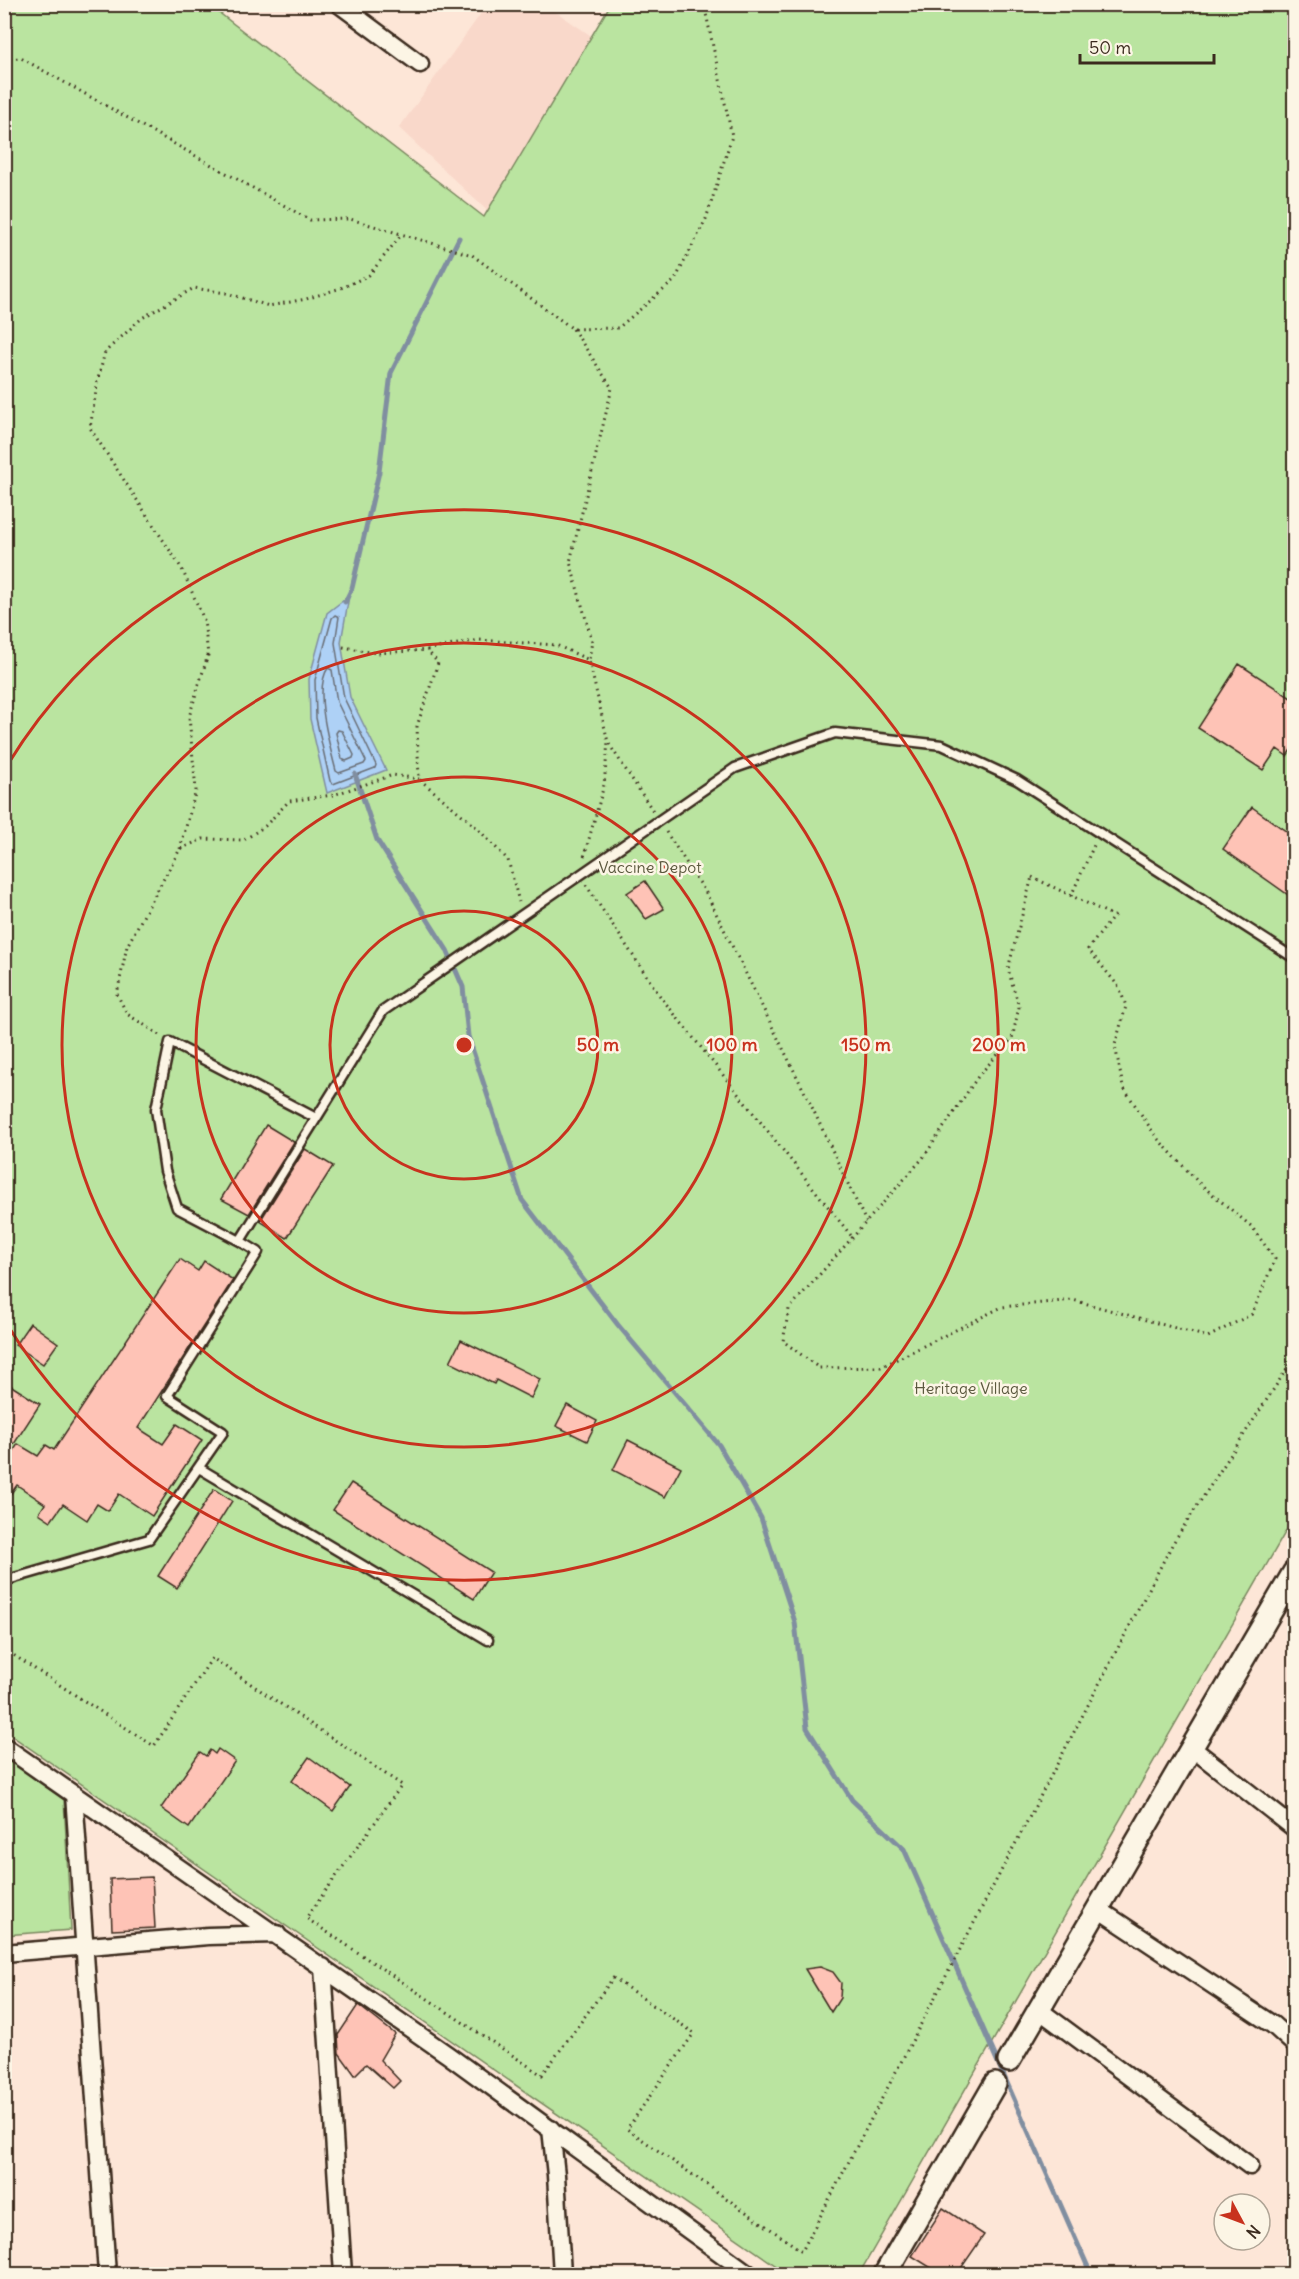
<svg xmlns="http://www.w3.org/2000/svg" width="1299" height="2279" font-family="Delius,sans-serif">
<style>
.built{fill:#f9d8ca}
.green{fill:#bae4a0;stroke:#7a875f;stroke-width:1.5}
.water{fill:#aed1f6;stroke:#808ea0;stroke-width:1.5}
.lines{fill:none;stroke-linecap:round;stroke-linejoin:round}
.shore{stroke:#696d74;stroke-width:1.5}
.stream{stroke:#808ea0;stroke-width:5}
.building{fill:#fec3b6;stroke:#3b2a1e;stroke-width:1.5}
.service-casing{stroke:#3b2a1e;stroke-width:13}
.minor-casing{stroke:#3b2a1e;stroke-width:21}
.tertiary-casing{stroke:#3b2a1e;stroke-width:26}
.path{stroke:#3b2a1e;stroke-width:3;stroke-dasharray:1.5 4.5;stroke-linecap:butt}
.service{stroke:#fcf5e5;stroke-width:8}
.minor{stroke:#fcf5e5;stroke-width:16}
.tertiary{stroke:#fcf5e5;stroke-width:21}
.ring{fill:none;stroke:#c8321e;stroke-width:3}
.labels{text-anchor:middle;dominant-baseline:central;stroke-width:5;stroke-linejoin:round;paint-order:stroke}
.park-label{font-size:16px;fill:#5b583e;stroke:#fcf5e5}
.centre{fill:#c8321e;stroke:#fcf5e5;stroke-width:3}
.ring-label{font-size:18px;text-anchor:middle;font-weight:bold;fill:#c8321e;stroke:#fcf5e5;stroke-width:5;stroke-linejoin:round;paint-order:stroke}
</style>
<rect width="100%" height="100%" fill="#fde6d7"/>
<filter id="ink" filterUnits="userSpaceOnUse"><feTurbulence type="fractalNoise" baseFrequency=".0167" numOctaves="2"/><feDisplacementMap in="SourceGraphic" scale="12" xChannelSelector="R" yChannelSelector="G"/><feConvolveMatrix kernelMatrix="1 2 1 2 8 2 1 2 1" color-interpolation-filters="sRGB"/></filter>
<g filter="url(#ink)">
<!-- built -->
<path class="built" d="M487,5H546L609,48L495,218L399,128Z"/>
<!-- green -->
<path class="green" d="M5,5H209L484,217L610,5H1294V1517L859,2274H788L5,1731Z
M5,1758L64,1800L71,1930L5,1935Z"/>
<!-- water -->
<path class="water" d="M349,596L341,642L350,697L386,770L327,793L310,719L309,679L327,613Z"/>
<g class="lines">
<!-- shore -->
<path class="shore" d="M335,615L339,617L335,643L344,698L376,765L375,768L333,784L330,781L316,718L315,680L332,618Z
M328,668L332,670L337,702L366,761L364,764L339,773L336,771C330,747 313,689 328,668Z
M338,730L342,731L354,755L353,758L346,761L342,759L336,733Z"/>
<!-- stream -->
<path class="stream" d="M345,602L352,588L379,472L391,373L459,238
M355,774L377,840L447,950L463,987L468,1036L522,1200L618,1325L719,1445L761,1518L795,1622L807,1728L852,1800L904,1849L1091,2274"/>
</g>
<!-- building -->
<path class="building" d="M1239,664L1294,700V745L1287,756L1277,749L1263,770L1198,728Z
M1252,807L1294,837V899L1223,849Z
M645,881L664,909L646,919L627,893Z
M266,1125L294,1142L249,1214L221,1199Z
M305,1149L333,1166L287,1238L260,1221Z
M180,1259L198,1271L204,1261L233,1280L138,1428L163,1444L177,1424L202,1440L152,1516L119,1494L108,1511L97,1504L87,1520L63,1504L51,1521L39,1513L45,1504L17,1485L4,1503V1465L18,1444L38,1456L46,1445L54,1450Z
M30,1323L58,1343L43,1364L15,1345Z
M461,1340L540,1379L531,1398L496,1380L494,1384L450,1362Z
M10,1385L40,1404L14,1444L4,1438V1394Z
M567,1405L597,1421L587,1441L556,1426Z
M628,1440L681,1467L665,1497L613,1470Z
M351,1483L491,1572L474,1599L333,1510Z
M214,1489L232,1501L177,1588L158,1576Z
M218,1749L235,1761L189,1828L161,1808L200,1752L206,1756L210,1750L215,1754Z
M309,1757L350,1787L333,1811L292,1781Z
M152,1877L155,1928L112,1930L110,1879Z
M820,1967L833,1972L841,1983L840,1998L831,2012L805,1969Z
M358,2005L395,2034L380,2060L400,2081L393,2088L366,2064L355,2075L339,2053L338,2035Z
M943,2208L984,2235L957,2274H941L912,2256Z"/>
<g class="lines">
<defs>
<path id="service" d="M240,1241L177,1208L165,1171L156,1109L170,1042L316,1118
M199,1468L488,1640
M4,1581L149,1539L223,1432L167,1396L258,1252L240,1241L383,1011L735,768L835,733L942,745L1017,780L1294,958"/>
<path id="minor" d="M339,4L420,64
M4,1746L448,2055L749,2274
M1192,1748L1294,1828
M74,1794L107,2274
M1098,1909L1273,2025L1294,2044
M4,1953L208,1936L277,1934
M323,1967L343,2274
M1039,2010L1250,2166
M551,2129L556,2175L562,2274"/>
<path id="tertiary" d="M1009,2061L1294,1572
M885,2274L995,2084"/>
</defs>
<!-- service casing -->
<use href="#service" class="service-casing"/>
<!-- minor casing -->
<use href="#minor" class="minor-casing"/>
<!-- tertiary casing -->
<use href="#tertiary" class="tertiary-casing"/>
<!-- path -->
<path class="path" d="M4,59L21,58L310,220L350,219L472,255L573,329L618,328L675,280L706,219L732,136L704,4
M573,329L612,388L570,562L592,641L589,660
M343,647L377,653L427,650L438,663L417,726L419,779L473,824L508,860L519,902
M427,650L479,640L556,645L589,660L608,742L604,785L584,857
M609,744L653,811
M666,832L705,891L810,1103L866,1222
M180,849L196,790L189,717L208,655L204,620L182,569L90,428L98,379L105,352L142,318L194,288L226,293L269,306L306,299L344,287L369,275L402,234
M1032,877L1114,916L1088,949L1119,987L1126,1006L1115,1045L1123,1087L1157,1138L1200,1184L1251,1226L1275,1259L1252,1314L1208,1337L1073,1300L1002,1307L881,1367L819,1368L783,1341L789,1309L923,1158L979,1075L1012,1039L1019,1007L1008,969Z
M586,885L660,996L853,1238
M1071,896L1095,843
M160,1035L127,1014L117,994L127,946L180,849L203,839L244,840L265,826L289,801L333,795L393,775L419,779
M4,1649L154,1746L212,1658L402,1785L306,1918L542,2075L613,1978L694,2033L627,2129L802,2251L1173,1543L1294,1358"/>
<!-- service -->
<use href="#service" class="service"/>
<!-- minor -->
<use href="#minor" class="minor"/>
<!-- tertiary -->
<use href="#tertiary" class="tertiary"/>
</g>
</g>
<!-- distance rings -->
<g class="ring">
<circle cx="464" cy="1045" r="134"/>
<circle cx="464" cy="1045" r="268"/>
<circle cx="464" cy="1045" r="402"/>
<path d="M5 769A535 535 0 1 1 5 1321"/>
</g>
<g class="labels">
<!-- park labels -->
<g class="park-label">
<text x="650" y="867">Vaccine Depot</text>
<text x="971" y="1388">Heritage Village</text>
</g>
</g>
<circle cx="464" cy="1045" r="9" class="centre"/>
<g class="ring-label">
<text x="598" y="1051">50 m</text>
<text x="732" y="1051">100 m</text>
<text x="866" y="1051">150 m</text>
<text x="999" y="1051">200 m</text>
</g>
<!-- margin -->
<rect width="1299" height="2279" fill="none" stroke="#fcf5e5" stroke-width="24"/>
<rect x="12" y="12" width="1275" height="2255" fill="none" stroke="#3b2a1e" stroke-width="2" filter="url(#ink)"/>
<!-- north arrow -->
<g transform="translate(1242 2222) rotate(131)"><circle r="28" fill="#fcf5e5" stroke="#afa495" stroke-width="1.5"/>
<path d="M0-4.5L10 22L0 15L-10 22Z" fill="#c8321e"/>
<text y="-9" font-size="16" font-weight="bold" text-anchor="middle" fill="#3b2a1e">N</text>
</g>
<!-- scale -->
<path d="M1080 54v9h134v-9" fill="none" stroke="#3b2a1e" stroke-width="3"/>
<text x="1089" y="54" font-size="18" fill="#3b2a1e" stroke="#fcf5e5" stroke-width="4.5" paint-order="stroke">50 m</text>
</svg>
